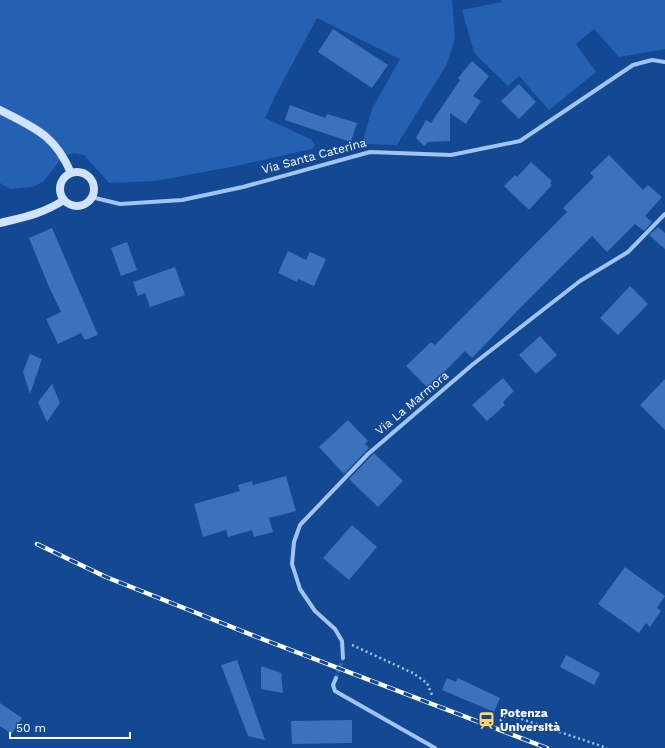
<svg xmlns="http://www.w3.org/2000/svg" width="665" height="748" font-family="'Work Sans',sans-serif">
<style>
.green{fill:#2561b2}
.building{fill:#3c71bb}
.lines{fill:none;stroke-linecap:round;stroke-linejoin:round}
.street-tunnel{stroke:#3663a3;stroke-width:4;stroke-dasharray:4 2;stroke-linecap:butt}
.path{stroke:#a2c4f2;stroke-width:2.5;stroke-dasharray:2 3;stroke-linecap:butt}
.street{stroke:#a2c4f2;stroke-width:4}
.secondary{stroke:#d1e2fc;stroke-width:8}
.rail-casing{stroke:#fff;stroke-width:4.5}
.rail{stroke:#134893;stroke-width:3;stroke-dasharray:9;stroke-linecap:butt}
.labels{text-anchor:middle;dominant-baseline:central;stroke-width:3;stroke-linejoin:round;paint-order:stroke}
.street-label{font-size:12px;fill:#fff;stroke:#134893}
.poi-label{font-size:12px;font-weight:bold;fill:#fff;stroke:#134893;text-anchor:start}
</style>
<rect width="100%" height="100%" fill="#134893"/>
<!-- green -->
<path class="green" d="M0,0H452L455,39L447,64L397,145L362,144L372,109L400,59L317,18L276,94L265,118L312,140L315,145L312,149L236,166L155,181L109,183L84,155L74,153L63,157L43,182L32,187L10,189L0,183Z
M501,0H665V49L619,57L594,29L576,44L596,72L549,110L519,76L508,86L478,57L474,52L462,10L501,2Z"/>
<!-- building -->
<path class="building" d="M333,29L388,65L372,88L318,52Z
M472,61L489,76L473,96L481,101L466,124L450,113V141L428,142L424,146L416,138L426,120L431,123L460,80L458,78Z
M519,84L536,102L519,119L501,101Z
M290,105L325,118L327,114L357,123L351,142L285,120Z
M609,155L643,190L648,185L662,197L645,216L652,222L644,231L635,224L607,252L592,236L520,308L472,358L465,351L428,388L406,366L431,342L435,345L567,212L563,208L594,177L590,173Z
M531,162L552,181L550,183L552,185L529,210L504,186L515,175L517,177Z
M658,227L665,233V249L649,235Z
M52,228L98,335L85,340L81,333L58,344L46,319L61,312L49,287L29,238Z
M127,242L137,270L121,276L111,248Z
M288,251L306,260L310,252L326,259L314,286L298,279L297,282L278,273Z
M175,267L185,295L150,307L145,293L138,296L133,282Z
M630,286L648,304L618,335L600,318Z
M540,336L557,355L536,374L519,355Z
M30,354L42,359L30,394L23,372Z
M503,378L514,391L503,402L505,405L487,421L472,405Z
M665,379V430L640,405Z
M52,384L60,403L47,422L38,402Z
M348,420L368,441L365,444L369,448L344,474L319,447Z
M374,453L403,481L378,507L349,479Z
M286,476L296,511L269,518L273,532L254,537L252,530L228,537L226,530L203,537L194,504L240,491L238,485L252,481L253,485Z
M352,525L377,547L349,580L323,558Z
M625,567L665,596L657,608L661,611L650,627L646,623L639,633L598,604Z
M566,655L600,673L594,685L560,667Z
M237,660L265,740L248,736L221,665Z
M261,666L281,673L283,693L261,689Z
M447,678L456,682L458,678L500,698L494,712L442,690Z
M0,703L22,718L12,734L0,726Z
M352,720V743L292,744L291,721Z"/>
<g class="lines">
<!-- street-tunnel -->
<path class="street-tunnel" d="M336,678L343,658"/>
<!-- path -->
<path class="path" d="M352,645L413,673L427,683L432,695
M500,721L507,714L607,748"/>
<!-- street -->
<path class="street" d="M91,197L120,204L182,200L243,187L370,152L451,155L520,141L633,65L652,60L665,62
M343,658L342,641L335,629L315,611L300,589L292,564L294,542L300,525L368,454L472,365L580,281L628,252L665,214
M336,678L333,685L335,691L435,748"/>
<!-- secondary -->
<path class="secondary" d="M0,110C35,128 55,135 71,173
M60 189a17 17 0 1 1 34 0a17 17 0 1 1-34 0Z
M0,223C25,217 42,214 64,200"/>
<defs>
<path id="rail" d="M37,544L106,577L257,637L547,748"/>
</defs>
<!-- rail casing -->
<use href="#rail" class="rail-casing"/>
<!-- rail -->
<use href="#rail" class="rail"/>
</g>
<!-- icons -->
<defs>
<symbol id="station-bare" viewBox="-9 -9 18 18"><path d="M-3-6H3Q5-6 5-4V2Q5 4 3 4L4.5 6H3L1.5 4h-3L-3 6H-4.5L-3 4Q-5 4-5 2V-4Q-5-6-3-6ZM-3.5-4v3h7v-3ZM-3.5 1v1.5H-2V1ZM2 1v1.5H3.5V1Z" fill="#ffd663" stroke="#134893" stroke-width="2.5" paint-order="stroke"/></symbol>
</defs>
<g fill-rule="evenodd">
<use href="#station-bare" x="474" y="708" width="25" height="25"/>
</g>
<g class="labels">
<!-- street labels -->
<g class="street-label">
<text transform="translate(314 156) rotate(-15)">Via Santa Caterina</text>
<text transform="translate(412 403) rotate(-40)">Via La Marmora</text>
</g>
<!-- poi labels -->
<g class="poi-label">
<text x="500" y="713">Potenza<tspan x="500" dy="14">Università</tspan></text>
</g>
</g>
<!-- scale -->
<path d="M10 732v6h120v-6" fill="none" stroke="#ffffff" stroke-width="2"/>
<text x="16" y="732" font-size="12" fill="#ffffff" stroke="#134893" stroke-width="3" paint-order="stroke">50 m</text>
</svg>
